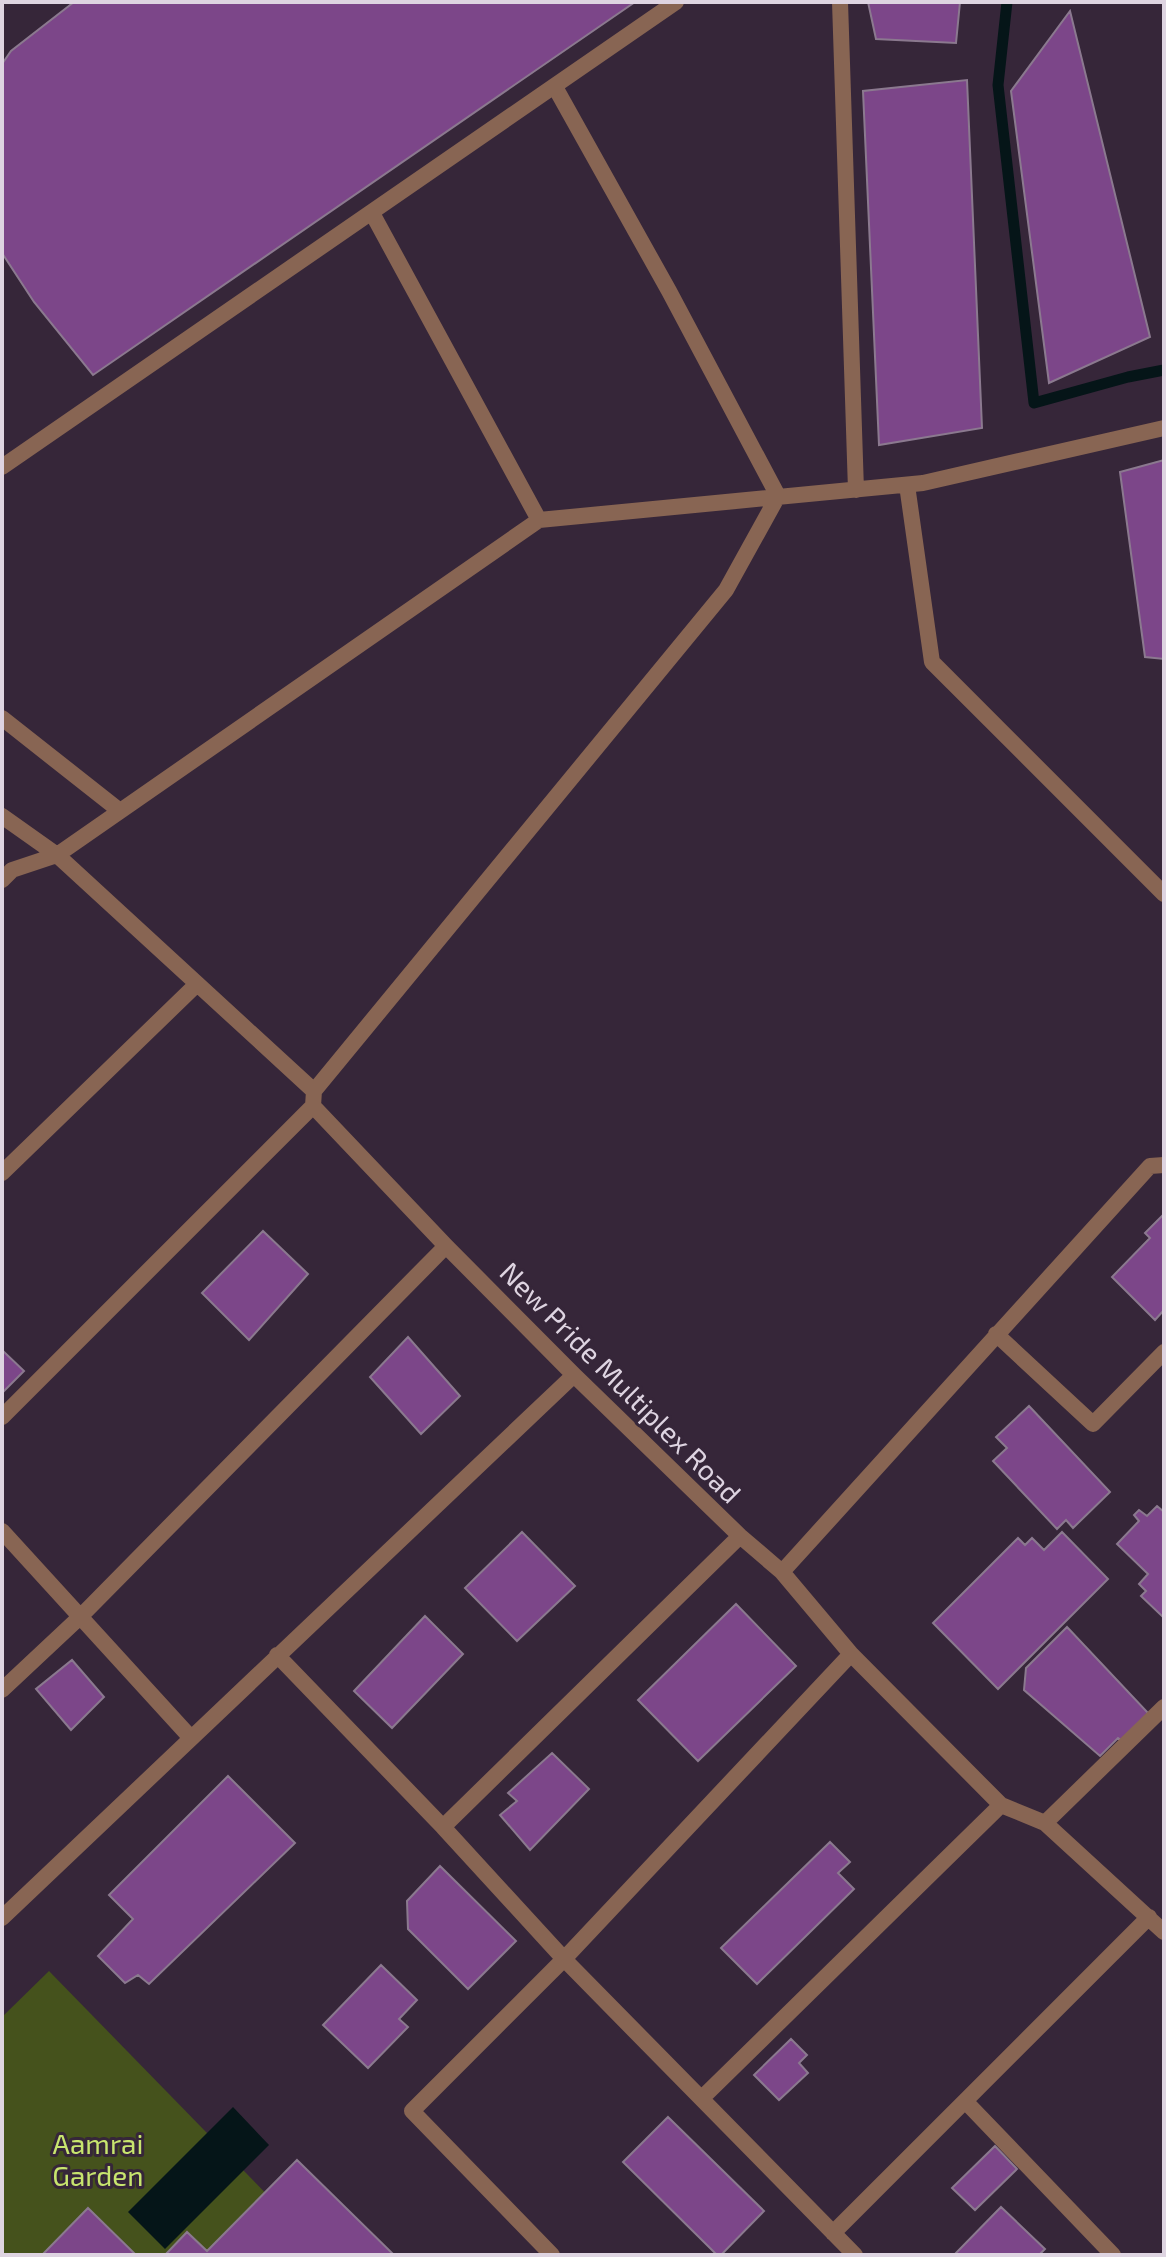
<svg xmlns="http://www.w3.org/2000/svg" width="1166" height="2257" font-family="'Exo 2',sans-serif">
<style>
.green{fill:#45521c}
.water{fill:#051518}
.lines{fill:none;stroke-linecap:round;stroke-linejoin:round}
.stream{stroke:#051518;stroke-width:11}
.building{fill:#7c4689;stroke:#8b798f;stroke-width:2}
.minor{stroke:#886553;stroke-width:16}
.labels{text-anchor:middle;dominant-baseline:central;stroke-width:6;stroke-linejoin:round;paint-order:stroke}
.street-label{font-size:28px;fill:#ded4e1;stroke:#362639}
.park-label{font-size:28px;fill:#c8e56e;stroke:#362639}
</style>
<rect width="100%" height="100%" fill="#362639"/>
<!-- green -->
<path class="green" d="M49,1971L326,2255H2V2017Z"/>
<!-- water -->
<path class="water" d="M233,2107L269,2145L165,2249L128,2212Z"/>
<g class="lines">
<!-- stream -->
<path class="stream" d="M1007,2L998,85L1034,403L1128,377L1164,370"/>
</g>
<!-- building -->
<path class="building" d="M74,2H635L93,375L34,302L2,253V64L11,51Z
M868,2H960L956,43L876,39Z
M1070,11L1150,337L1049,383L1011,91Z
M967,80L982,428L879,445L863,91Z
M1164,460V659L1145,657L1120,472Z
M1164,1214V1310L1155,1320L1112,1277L1150,1238L1145,1233Z
M263,1231L308,1274L249,1340L202,1293Z
M408,1337L460,1396L421,1434L370,1377Z
M2,1350L24,1371L2,1393Z
M1029,1406L1110,1492L1073,1528L1066,1520L1057,1529L993,1461L1007,1448L996,1437Z
M1157,1506L1164,1512V1618L1141,1596L1146,1591L1139,1584L1148,1574L1117,1544L1139,1521L1134,1515L1139,1510L1147,1516Z
M522,1532L575,1586L517,1641L465,1588Z
M1062,1532L1108,1579L998,1689L933,1623L1018,1538L1025,1545L1032,1538L1044,1550Z
M736,1604L796,1666L698,1761L638,1700Z
M425,1616L463,1654L392,1728L354,1691Z
M1067,1627L1149,1714L1125,1743L1118,1738L1100,1756L1024,1690L1026,1668Z
M72,1660L104,1697L71,1730L36,1689Z
M552,1753L589,1789L530,1850L500,1815L517,1801L508,1793Z
M228,1776L295,1843L149,1984L138,1975L125,1983L98,1956L133,1919L109,1895Z
M830,1842L850,1862L838,1873L854,1889L757,1984L721,1948Z
M440,1866L516,1941L468,1989L408,1929L407,1901Z
M381,1965L417,2000L399,2019L408,2027L368,2068L323,2025Z
M791,2039L807,2055L799,2063L808,2073L779,2100L754,2075Z
M668,2117L764,2211L721,2255H717L623,2162Z
M995,2146L1017,2169L975,2210L952,2188Z
M297,2160L394,2255H165L187,2232L207,2251Z
M1001,2207L1045,2249L1039,2255H954Z
M88,2208L136,2255H42Z"/>
<g class="lines">
<!-- minor -->
<path class="minor" d="M840,2L856,490
M372,213L539,520
M2,467L676,2
M907,485L932,662L1164,894
M2,718L120,811
M2,816L57,855L314,1091L313,1106L446,1246L574,1375L740,1536L782,1572L851,1654L1001,1805L1045,1823L1164,1932
M2,880L12,870L57,855L539,520L923,483L1164,428
M314,1091L726,590L778,496L669,291L555,87
M2,1173L197,984
M996,1334L1093,1424L1164,1352
M2,1417L313,1106
M2,1531L191,1738
M782,1572L1150,1166L1164,1165
M277,1655L443,1827L564,1959L855,2255
M2,1690L81,1616L446,1246
M1045,1823L1164,1707
M443,1827L740,1536
M2,1918L574,1375
M702,2098L1001,1805
M965,2101L1113,2255
M833,2233L1149,1917
M552,2255L412,2111L564,1959L851,1654"/>
</g>
<g class="labels">
<!-- street labels -->
<g class="street-label">
<text transform="translate(621 1382) rotate(45)">New Pride Multiplex Road</text>
</g>
<!-- park labels -->
<g class="park-label">
<text x="98" y="2143">Aamrai<tspan x="98" dy="32">Garden</tspan></text>
</g>
</g>
<!-- border -->
<rect width="1166" height="2257" fill="none" stroke="#ded4e1" stroke-width="8"/>
</svg>
